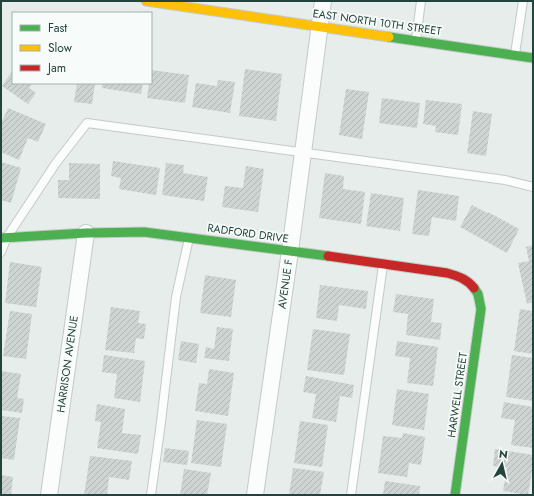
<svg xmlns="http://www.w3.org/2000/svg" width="534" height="496" font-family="Jost,sans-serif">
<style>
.building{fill:url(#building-hatch)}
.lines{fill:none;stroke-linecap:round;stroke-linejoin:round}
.lane-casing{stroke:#c4cac8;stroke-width:10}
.street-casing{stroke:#c4cac8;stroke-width:18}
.fast-casing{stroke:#c3cbc8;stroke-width:11}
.slow-casing{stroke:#c3cbc8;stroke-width:11}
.jam-casing{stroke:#c3cbc8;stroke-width:11}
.lane{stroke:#fbfcfc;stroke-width:8}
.street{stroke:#fbfcfc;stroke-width:16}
.fast{stroke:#4caf50;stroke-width:9}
.slow{stroke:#ffc107;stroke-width:9}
.jam{stroke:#c62828;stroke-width:9}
.labels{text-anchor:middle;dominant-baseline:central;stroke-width:3.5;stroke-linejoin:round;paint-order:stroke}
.street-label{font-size:11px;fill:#23433d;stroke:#f7fbf9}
</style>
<defs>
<pattern id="building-hatch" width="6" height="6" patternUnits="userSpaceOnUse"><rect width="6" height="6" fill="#ced4d2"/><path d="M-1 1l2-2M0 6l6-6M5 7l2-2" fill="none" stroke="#b1b7b5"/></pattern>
</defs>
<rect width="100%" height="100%" fill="#e7edeb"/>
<!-- building -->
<path class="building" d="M245,69L282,74L276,121L239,116Z
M13,70V83H33L29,88L36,93L28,104L2,86Z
M151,70L189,75L185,103L147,98L149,83H151Z
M218,80L235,82L230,113L192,107L196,83L217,86Z
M77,83H95L92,104L74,102Z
M102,83H143L141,94L102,88Z
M346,89L369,92L362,139L339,135Z
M382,98L420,103L417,128L379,123Z
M426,100L462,104L458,135L435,132L436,126L423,124Z
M8,108L46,124L38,142L28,138L19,160L1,152V124Z
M473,111L492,114L486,156L467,153Z
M113,161L160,168L156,195L119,189L121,178L111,176Z
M1,162L21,168L11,203L1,200Z
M69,163L100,164V199L58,198V180H69Z
M166,163L184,165L183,173L208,177L204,201L162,195Z
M246,166L264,169L258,212L222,207L225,186L243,188Z
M325,173L344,176L343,189L365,192L361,224L319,218Z
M418,190L459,196L456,221L432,217L429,236L412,234Z
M371,193L404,198L400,231L366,226Z
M472,205L487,213L488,212L519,229L507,253L460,227Z
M533,245V302L527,304L518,263L529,261L526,247Z
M10,262L42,267L36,307L5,303Z
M205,275L236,280L231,317L200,313Z
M320,285L368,291L366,309L339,305L337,321L316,318Z
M396,294L434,299L431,322L442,323L440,340L406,335L408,314L393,312Z
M111,307L140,311L138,323L146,324L144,339L136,338L134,353L105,350Z
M520,309L533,311V354L514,351Z
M10,311L32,314L26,359L3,356Z
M217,327L233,329L229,361L204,358L206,347L214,349Z
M313,329L350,334L344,375L307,370Z
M181,341L199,344L196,363L178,360Z
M397,341L438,347L433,386L407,383L410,358L395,356Z
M104,355L145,361L140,402L114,398L117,374L102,372Z
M512,355L533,358V401L506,397Z
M209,369L234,373L228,416L195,411L199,383L207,384Z
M1,371L21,374L17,398L24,399L22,413L1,410Z
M306,376L354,385L352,398L340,396L336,422L312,418L316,394L303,392Z
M397,389L429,394L424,430L392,425Z
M504,402L533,407V448L511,445L515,420L501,418Z
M97,404L125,409L122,433L141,435L138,454L97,448L101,422L95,421Z
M1,416L20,418L14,460L1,458Z
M197,420L227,424L221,467L191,463Z
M300,421L328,425L322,467L294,463Z
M403,433L425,437L421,465L409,463L407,477L378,473L383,436L402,438Z
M165,448L189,451L187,465L163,462Z
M495,449L533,455V465L528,495L503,491L507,468L493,466Z
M90,456L132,461L129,480L109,477L107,495H84Z
M293,468L324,472L320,495H289Z
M184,469L211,473L207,495H180Z
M1,475L13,477L11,495H1Z
M385,481L420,486L419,495H383Z"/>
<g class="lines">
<defs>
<path id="lane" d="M416,39L421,1
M515,54L523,1
M1,252L7,237L56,163L87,123L505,180L533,187
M151,495L160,430L176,297L189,238
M351,495L383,265"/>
<path id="street" d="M49,495L86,233
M255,495L290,251L323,1"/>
<path id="fast" d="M389,37L533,58
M1,238L86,233L144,232L328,256
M455,495L481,309L478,294L474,288"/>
<path id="slow" d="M146,1L389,37"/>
<path id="jam" d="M328,256L447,273C458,276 467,279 474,288"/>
</defs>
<!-- lane casing -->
<use href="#lane" class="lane-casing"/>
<!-- street casing -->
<use href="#street" class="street-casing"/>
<!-- fast casing -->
<use href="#fast" class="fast-casing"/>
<!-- slow casing -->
<use href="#slow" class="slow-casing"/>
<!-- jam casing -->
<use href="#jam" class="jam-casing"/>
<!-- lane -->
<use href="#lane" class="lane"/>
<!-- street -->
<use href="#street" class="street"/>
<!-- fast -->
<use href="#fast" class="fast"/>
<!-- slow -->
<use href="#slow" class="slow"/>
<!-- jam -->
<use href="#jam" class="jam"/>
</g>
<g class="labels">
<!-- street labels -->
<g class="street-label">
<text transform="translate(377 22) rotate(8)">EAST NORTH 10TH STREET</text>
<text transform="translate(248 233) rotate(8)">RADFORD DRIVE</text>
<text transform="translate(285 284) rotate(-82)">AVENUE F</text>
<text transform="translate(67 364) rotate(-82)">HARRISON AVENUE</text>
<text transform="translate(457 395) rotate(-82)">HARWELL STREET</text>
</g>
</g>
<!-- border -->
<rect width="534" height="496" fill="none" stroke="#23433d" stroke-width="4"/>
<!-- legend -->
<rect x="12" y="12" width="140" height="72" fill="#f7fbf9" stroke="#a2b1ae"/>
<rect x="20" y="25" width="20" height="6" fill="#4caf50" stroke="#a2b1ae"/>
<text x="48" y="32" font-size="12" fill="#23433d">Fast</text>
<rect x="20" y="45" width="20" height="6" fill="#ffc107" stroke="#a2b1ae"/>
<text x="48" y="52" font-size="12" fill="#23433d">Slow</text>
<rect x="20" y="65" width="20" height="6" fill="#c62828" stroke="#a2b1ae"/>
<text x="48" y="72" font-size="12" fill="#23433d">Jam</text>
<!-- north arrow -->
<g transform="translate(502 464) rotate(8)" stroke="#f7fbf9" stroke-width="3" paint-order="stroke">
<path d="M0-3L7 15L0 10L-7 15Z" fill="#23433d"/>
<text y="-6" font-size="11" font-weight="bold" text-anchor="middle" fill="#23433d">N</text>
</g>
</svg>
